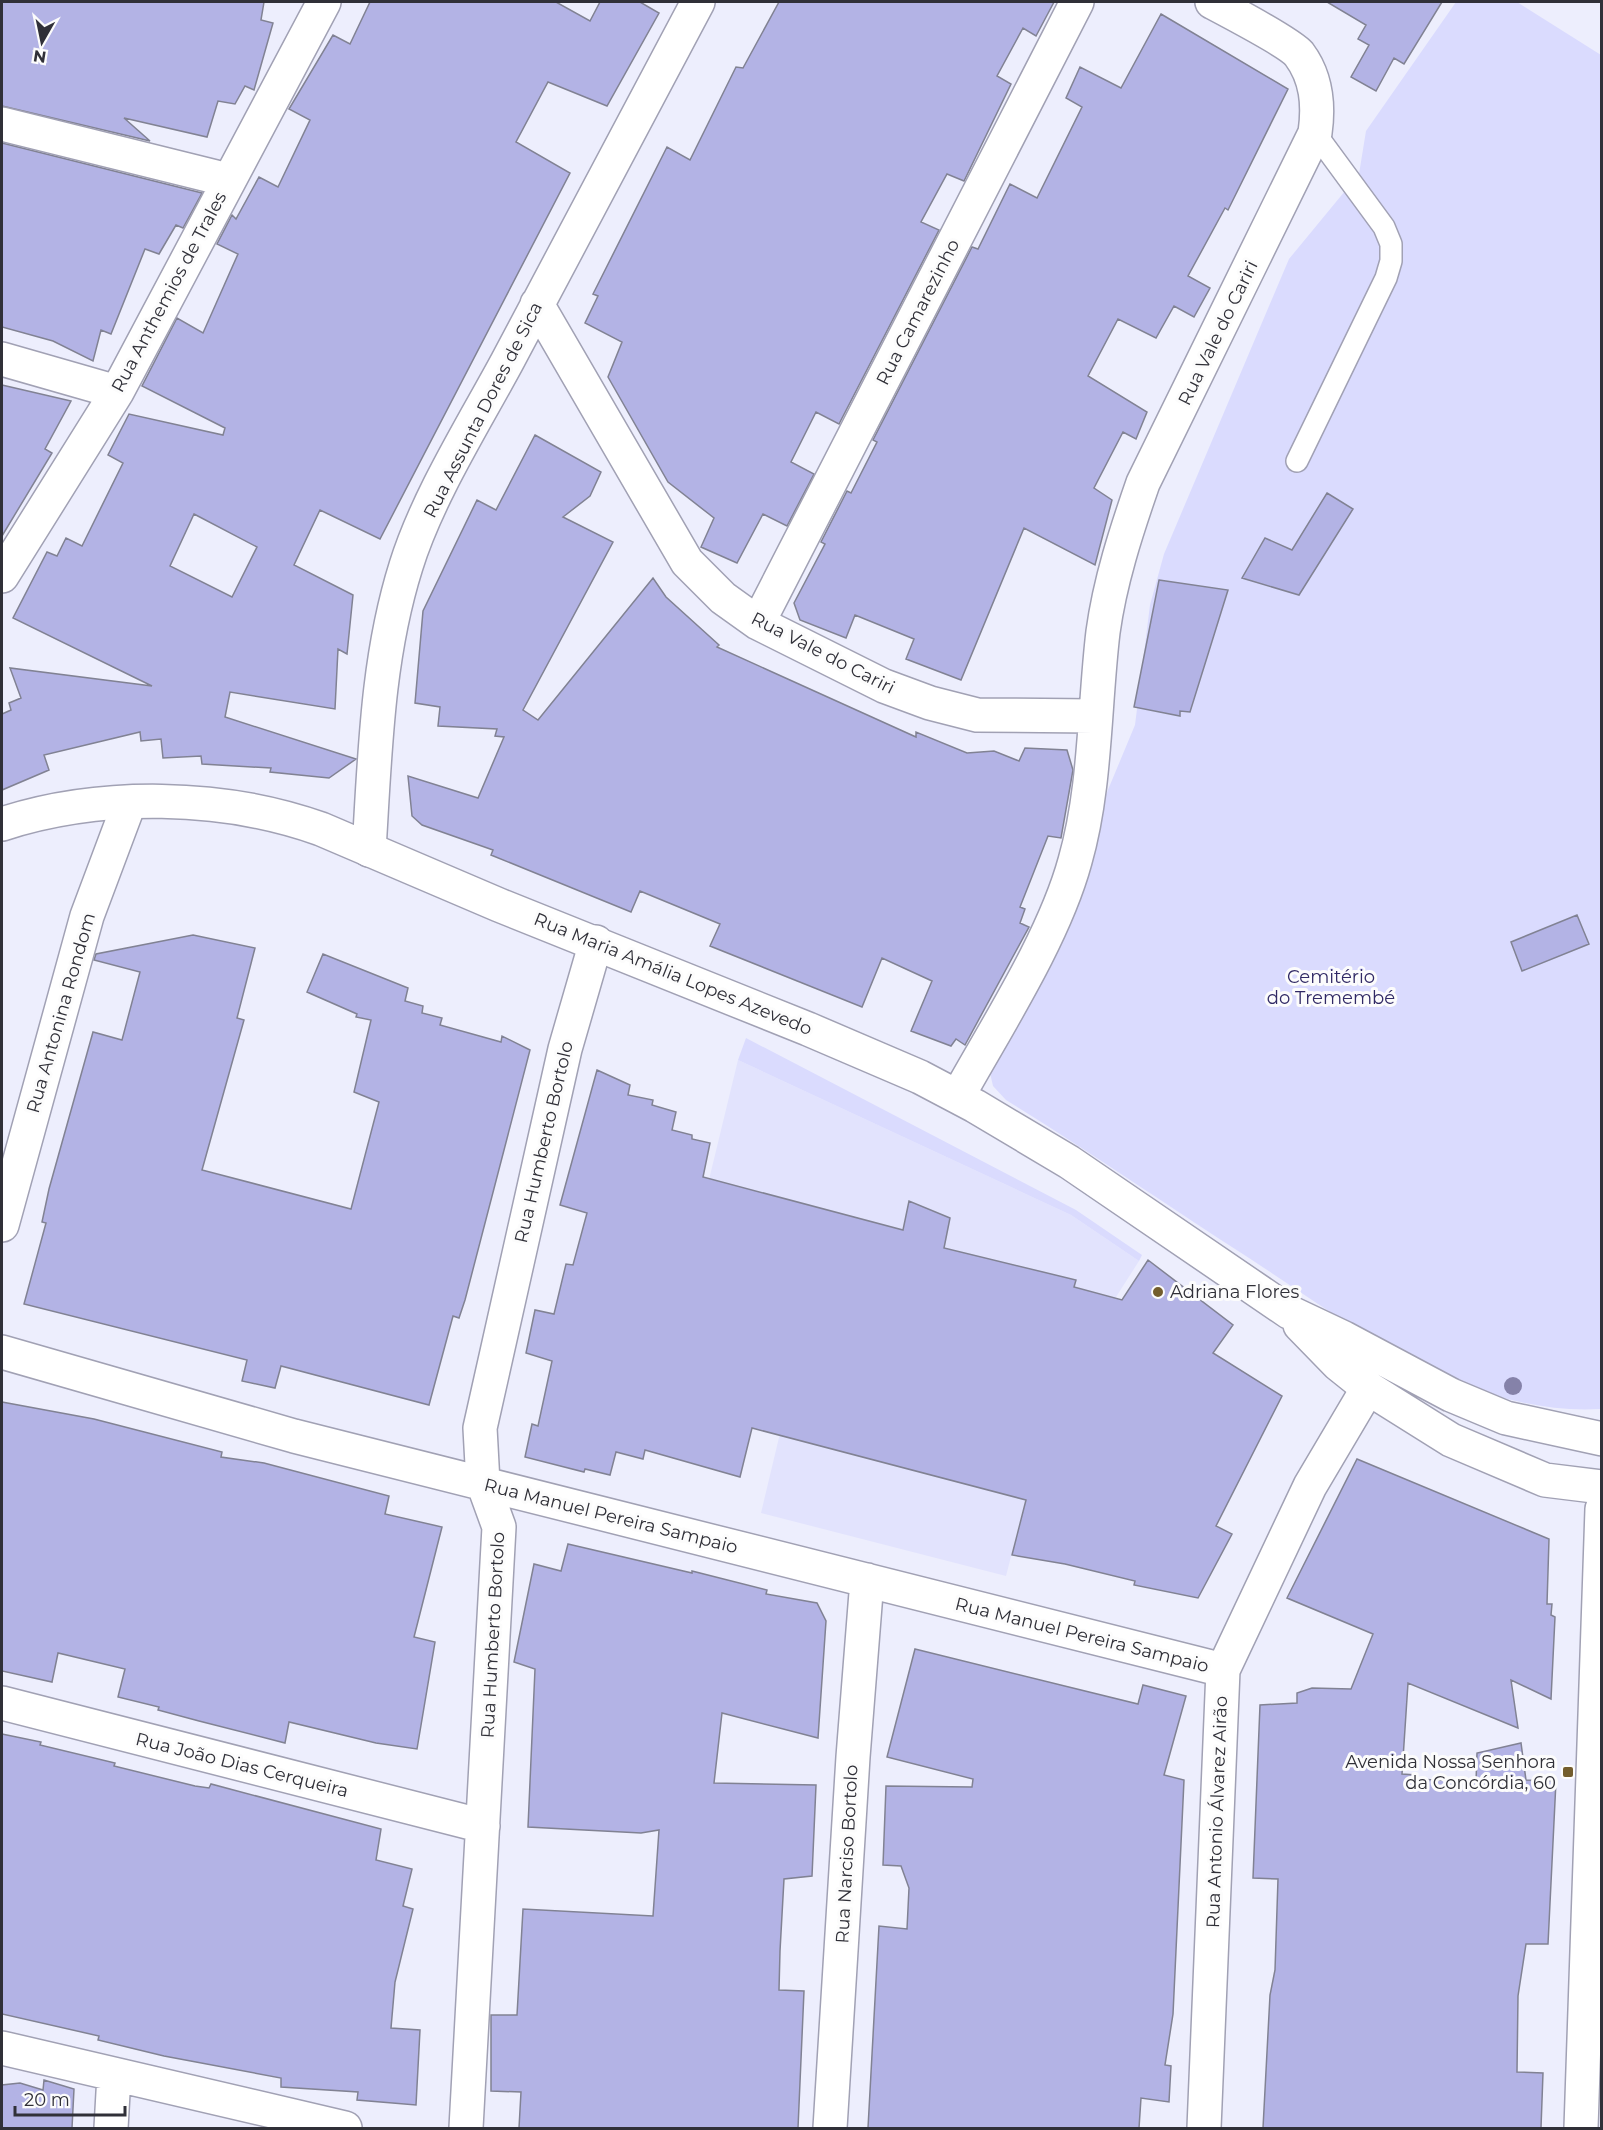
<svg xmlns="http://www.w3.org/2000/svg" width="1603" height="2130" font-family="Montserrat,sans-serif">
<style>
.built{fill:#e2e3fd}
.green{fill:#dadbfe}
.building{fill:#b3b3e5;stroke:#818293;stroke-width:1.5;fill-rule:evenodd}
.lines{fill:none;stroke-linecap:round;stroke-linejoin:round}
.service-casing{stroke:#a1a1b4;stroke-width:24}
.minor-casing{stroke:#a1a1b4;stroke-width:36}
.secondary-casing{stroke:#a1a1b4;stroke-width:36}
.service{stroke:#fff;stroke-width:21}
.minor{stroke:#fff;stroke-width:33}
.secondary{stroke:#fff;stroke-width:33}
.tree{fill:#8582a9}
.poi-dot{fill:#735d2d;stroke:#fcfcfc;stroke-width:2}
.labels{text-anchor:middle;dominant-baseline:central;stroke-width:6;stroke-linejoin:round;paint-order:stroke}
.street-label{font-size:18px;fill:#303038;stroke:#fcfcfc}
.park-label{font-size:18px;fill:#302965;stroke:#fcfcfc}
.poi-label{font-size:18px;fill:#303038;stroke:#fcfcfc;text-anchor:start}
</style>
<rect width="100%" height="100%" fill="#edeefd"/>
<!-- built -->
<path class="built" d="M738,1060L1071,1215L1139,1261L1052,1397L1006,1576L761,1513L787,1404L699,1221Z"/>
<!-- green -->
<path class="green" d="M1456,2H1517L1601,55V1409C1471,1417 1353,1326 1249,1258C1168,1206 1089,1151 1006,1100L993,1086L990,1073L1135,725L1150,605L1164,554L1289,259L1359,174L1366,131Z
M746,1038L1076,1210L1142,1255L1139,1261L1071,1215L738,1060Z"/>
<!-- building -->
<path class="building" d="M2,2H264L261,20L273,23L254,90L245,86L235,104L218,101L207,137L124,118L150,141L2,106Z
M370,2H556L590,21L600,2H640L659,13L607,106L548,82L516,142L570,173L380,539L320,510L294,565L353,595L347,654L338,649L335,709L230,692L225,717L356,759L329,778L270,772L271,768L202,764L201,756L163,758L161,739L141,741L140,732L44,755L49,770L2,790V714L11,710L9,703L21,698L10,668L152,686L13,618L47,552L57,556L66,538L82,546L123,463L108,455L129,414L223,435L225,428L142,386L177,318L203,333L238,254L217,244L232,215L236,219L259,177L278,187L310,120L289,109L333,35L350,44ZM194,514L257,547L232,597L170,566Z
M779,2H1054L1036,36L1023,28L997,76L1011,84L964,181L947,174L921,222L939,230L839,424L816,412L791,462L814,474L787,526L763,514L737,563L701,547L714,518L668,482L608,377L622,342L585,323L598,296L593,294L667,147L690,160L736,67L743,68Z
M1327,2H1442L1404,64L1394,58L1376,91L1351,77L1369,45L1358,39L1366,25Z
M1161,14L1288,89L1228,210L1225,208L1188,276L1210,288L1194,317L1174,306L1156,338L1118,319L1088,376L1147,412L1136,439L1123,432L1094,488L1112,500L1095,565L1024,528L961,680L906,659L914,639L855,615L846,638L800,620L794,603L825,544L821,542L847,491L851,493L877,442L873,440L972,247L978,249L1010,184L1037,198L1082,107L1066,98L1080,67L1121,88Z
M2,143L202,193L183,228L176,225L159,254L145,249L111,334L101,330L93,361L53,341L2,327Z
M2,385L71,401L45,449L52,453L2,536Z
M535,435L601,472L590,496L563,517L613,542L523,710L538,720L653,578L666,597L719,645L717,647L916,737V732L967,753L994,751L1019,761L1025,748L1067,750L1073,770L1061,838L1048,836L1020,907L1025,909L1020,923L1029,927L965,1045L956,1039L951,1046L911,1031L932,981L882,958L862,1007L710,946L720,924L640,891L631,912L491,855L493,850L422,825L412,816L408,776L478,798L504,737L495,736L497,729L438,726L440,707L415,703L423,611L477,500L496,510Z
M1327,493L1353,509L1299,595L1242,578L1265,538L1292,550Z
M1159,580L1228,590L1190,712L1180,711V716L1134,707Z
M1577,915L1589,944L1522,971L1511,942Z
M193,935L255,948L237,1018L244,1020L202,1170L351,1209L379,1102L354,1092L371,1020L356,1017L357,1014L307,992L323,954L408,988L405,1001L423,1006L422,1013L442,1018L440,1025L501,1042L502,1036L530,1050L465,1300L459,1318L453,1316L429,1405L281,1366L275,1388L242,1381L247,1360L24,1304L46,1223L42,1222L49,1189L93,1032L122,1040L140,972L94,960L96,954Z
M597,1070L630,1085L628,1095L653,1100L652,1105L676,1112L672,1130L692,1135V1139L710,1143L703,1177L903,1230L909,1201L950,1218L944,1248L1076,1280L1074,1287L1122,1300L1148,1260L1233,1325L1213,1353L1282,1396L1216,1526L1232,1534L1198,1598L1134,1585L1135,1581L1065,1564L1012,1555L1026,1500L752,1428L740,1477L645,1450L643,1459L616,1452L610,1475L585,1469L584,1472L525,1457L532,1424L538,1426L552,1361L526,1353L535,1310L554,1314L566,1264L573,1265L587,1213L560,1205Z
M2,1402L94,1419L222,1452L221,1457L264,1463L389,1496L385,1514L442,1527L414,1637L435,1642L417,1749L376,1743L289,1722L285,1743L199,1721L158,1710L159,1707L118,1697L125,1669L58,1653L52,1682L2,1671Z
M1357,1459L1549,1539L1547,1604H1552L1551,1615L1555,1617L1551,1699L1511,1680L1518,1728L1408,1683L1402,1774L1416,1775V1779L1476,1782L1477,1753L1521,1743L1526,1780L1556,1781L1548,1944H1526L1518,1996L1517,2072L1543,2073L1541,2128H1263L1270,1995L1275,1970L1278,1879L1253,1878L1260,1705L1297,1703V1693L1312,1688L1351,1689L1373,1634L1287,1598Z
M568,1544L692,1573V1571L767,1590L766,1594L817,1603L826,1621L818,1738L722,1713L714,1783L816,1785L812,1876L784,1879L780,1951L779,1990L804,1991L798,2128H519L521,2092L491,2091V2015H517L523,1909L653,1916L659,1830L641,1833L528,1827L535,1669L514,1662L534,1564L561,1571Z
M915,1649L1138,1704L1143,1685L1186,1696L1164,1775L1184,1780L1173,2014L1165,2065L1171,2066L1169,2102L1141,2098L1139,2128H868L879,1926L907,1929L909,1888L901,1866L883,1865L886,1786L972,1787L973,1779L887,1757Z
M2,1734L41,1742L40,1745L115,1763L114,1766L195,1786L209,1788L211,1784L381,1829L376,1860L412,1869L403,1906L413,1909L395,1982L391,2028L420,2030L416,2105L357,2100L358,2092L281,2087V2078L164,2056L98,2040L99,2036L2,2014Z
M44,2080L74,2089L72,2128H2V2085L20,2083L43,2090Z"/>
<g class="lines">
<defs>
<path id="service" d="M1297,461L1386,278L1391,261V244L1384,227L1315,133"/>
<path id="minor" d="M2,124L228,180
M537,304L687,562L723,598L758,623L884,686L930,703L977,715L1094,716
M2,359L117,392
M2,576L117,392L324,2
M758,623L1077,2
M369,850C375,754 377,658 406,566C427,498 473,425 507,362C570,242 634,122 698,2
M958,1096C997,1026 1054,938 1075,861C1096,788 1094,707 1103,632C1110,581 1126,532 1143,483L1315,133C1319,105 1317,78 1299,54C1290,43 1229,11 1212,2
M2,1225L87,916L129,804
M2,1352L294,1436L1223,1670
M2,1703L483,1826
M2,2048L345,2128
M111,2128L114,2075
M466,2128L499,1527L483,1483L480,1428L565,1049L596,942
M830,2128L853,1757L867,1580
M1204,2128L1223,1670L1310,1486L1368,1388
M1581,2128L1602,1509"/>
<path id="secondary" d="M2,824C101,792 223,794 321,829L499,905L808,1029L920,1077L975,1106L1069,1162L1289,1312L1344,1338L1451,1395L1506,1418L1602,1439
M1300,1325L1338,1364L1368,1388L1451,1440L1545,1480L1602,1487"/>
</defs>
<!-- service casing -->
<use href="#service" class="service-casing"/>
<!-- minor casing -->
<use href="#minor" class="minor-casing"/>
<!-- secondary casing -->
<use href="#secondary" class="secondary-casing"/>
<!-- service -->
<use href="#service" class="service"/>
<!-- minor -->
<use href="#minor" class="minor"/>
<!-- secondary -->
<use href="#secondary" class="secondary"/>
</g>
<!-- trees -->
<circle class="tree" cx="1513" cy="1386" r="9"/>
<!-- markers -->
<g class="poi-dot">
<circle cx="1158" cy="1292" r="6"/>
<rect x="1562" y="1766" width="12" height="12" rx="3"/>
</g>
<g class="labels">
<!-- street labels -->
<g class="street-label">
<text transform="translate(169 292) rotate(-62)">Rua Anthemios de Trales</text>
<text transform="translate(918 312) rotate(-63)">Rua Camarezinho</text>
<text transform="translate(1218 333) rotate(-64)">Rua Vale do Cariri</text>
<text transform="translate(483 410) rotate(-63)">Rua Assunta Dores de Sica</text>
<text transform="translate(823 653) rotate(27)">Rua Vale do Cariri</text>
<text transform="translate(673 974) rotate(22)">Rua Maria Amália Lopes Azevedo</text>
<text transform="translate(61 1013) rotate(-74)">Rua Antonina Rondom</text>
<text transform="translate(544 1142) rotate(-77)">Rua Humberto Bortolo</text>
<text transform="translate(611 1516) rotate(14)">Rua Manuel Pereira Sampaio</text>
<text transform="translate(493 1635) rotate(-87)">Rua Humberto Bortolo</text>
<text transform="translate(1082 1635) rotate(14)">Rua Manuel Pereira Sampaio</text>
<text transform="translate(242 1765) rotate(14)">Rua João Dias Cerqueira</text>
<text transform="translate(1217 1812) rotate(-88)">Rua Antonio Álvarez Airão</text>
<text transform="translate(847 1854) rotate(-87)">Rua Narciso Bortolo</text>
</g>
<!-- park labels -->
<g class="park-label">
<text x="1331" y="977">Cemitério<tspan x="1331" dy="21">do Tremembé</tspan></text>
</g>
<!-- poi labels -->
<g class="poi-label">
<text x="1170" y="1292">Adriana Flores</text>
<text x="1556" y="1762" text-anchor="end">Avenida Nossa Senhora<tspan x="1556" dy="21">da Concórdia, 60</tspan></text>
</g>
</g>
<!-- border -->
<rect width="1603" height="2130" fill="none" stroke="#303038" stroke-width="6"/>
<!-- north arrow -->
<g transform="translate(42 42) rotate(189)" stroke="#fcfcfc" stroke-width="4.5" paint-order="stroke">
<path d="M0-4.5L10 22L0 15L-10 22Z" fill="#303038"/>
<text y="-9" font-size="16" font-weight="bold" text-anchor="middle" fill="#303038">N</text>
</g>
<!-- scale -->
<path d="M15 2106v9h110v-9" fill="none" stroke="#303038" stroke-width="3"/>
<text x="24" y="2106" font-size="18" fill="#303038" stroke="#fcfcfc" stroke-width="4.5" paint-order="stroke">20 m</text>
</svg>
